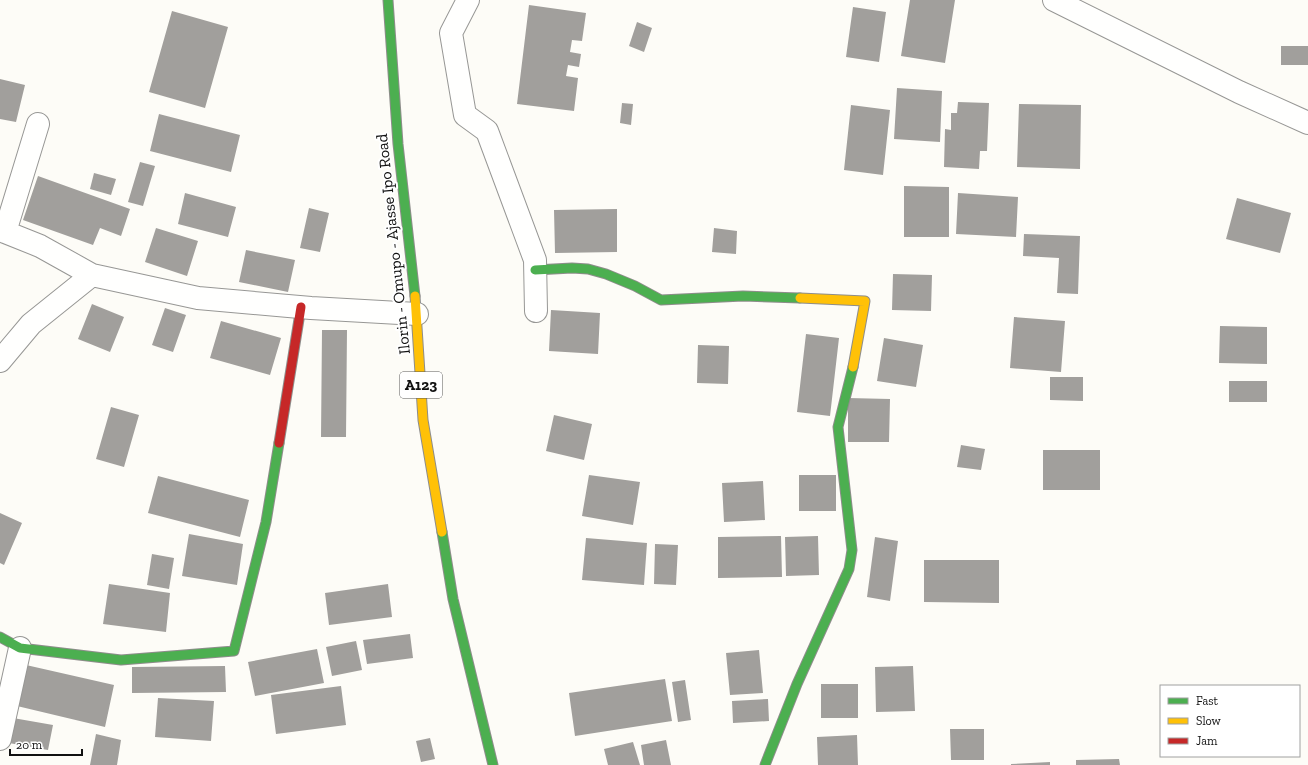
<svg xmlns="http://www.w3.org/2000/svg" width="1308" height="765" font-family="'Zilla Slab',serif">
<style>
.building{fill:#a19f9c}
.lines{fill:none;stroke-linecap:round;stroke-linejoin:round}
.street-casing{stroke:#979795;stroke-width:24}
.fast-casing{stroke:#8e8d8b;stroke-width:11}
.slow-casing{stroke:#8e8d8b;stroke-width:11}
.jam-casing{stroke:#8e8d8b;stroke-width:11}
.street{stroke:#fffffe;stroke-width:22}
.fast{stroke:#4caf50;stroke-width:9}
.slow{stroke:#ffc107;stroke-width:9}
.jam{stroke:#c62828;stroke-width:9}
.labels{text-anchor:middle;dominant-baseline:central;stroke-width:4;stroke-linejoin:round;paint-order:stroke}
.shield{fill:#fff;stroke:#585858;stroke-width:1}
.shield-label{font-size:15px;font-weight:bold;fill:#111}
.street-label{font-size:16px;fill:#111;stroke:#fff}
</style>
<rect width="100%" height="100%" fill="#fdfcf7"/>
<!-- building -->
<path class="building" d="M910,0H955L945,63L901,56Z
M529,5L586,13L582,41L572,40L570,52L581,54L579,67L568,65L566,76L578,78L574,111L517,104Z
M853,7L886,12L879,62L846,57Z
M172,11L228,27L205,108L149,92Z
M637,22L652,28L644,52L629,46Z
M1281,46H1308V65H1281Z
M0,79L25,85L16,122L0,119Z
M897,88L942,91L940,142L894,139Z
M958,102L989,103L987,151H980L979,169L944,167L945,129L951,130V113H957Z
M622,103L633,104L631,125L620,123Z
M1019,104L1081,105L1080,169L1017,167Z
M851,105L890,110L883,175L844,170Z
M159,114L240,135L231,172L150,151Z
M140,162L155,166L143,206L128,202Z
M94,173L116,179L111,195L90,189Z
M38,176L130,209L121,236L100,228L93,245L23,220Z
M904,186L949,187V237H904Z
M185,193L236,207L228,237L178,224Z
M958,193L1018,197L1016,237L956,234Z
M1237,198L1291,213L1280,253L1226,239Z
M309,208L329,213L320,252L300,248Z
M617,209V252L555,253L554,210Z
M156,228L198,241L187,276L145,262Z
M714,228L737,231L736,254L712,252Z
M1024,234L1080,236L1078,294L1057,293L1059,258L1023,256Z
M246,250L295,260L288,292L239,282Z
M893,274L932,275L931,311L892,310Z
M92,304L124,317L110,352L78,339Z
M165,308L186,315L173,352L152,345Z
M551,310L600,313L598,354L549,351Z
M1014,317L1065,321L1061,372L1010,368Z
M221,321L281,338L270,375L210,358Z
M1220,326L1267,327V364L1219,363Z
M322,330H347L346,437H321Z
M806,334L839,338L830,416L797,412Z
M884,338L923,345L916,387L877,381Z
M698,345L729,346L728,384L697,383Z
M1050,377H1083V401L1050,400Z
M1229,381H1267V402H1229Z
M848,398L890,399L889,442H848Z
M111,407L139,415L124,467L96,459Z
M554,415L592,424L584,460L546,451Z
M961,445L985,449L981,470L957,467Z
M1043,450H1100V490H1043Z
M589,475L640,482L633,525L582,516Z
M799,475H836V511H799Z
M158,476L249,500L240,537L148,513Z
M763,481L765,520L724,522L722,483Z
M0,513L22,523L4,565L0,563Z
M189,534L243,544L237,585L182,576Z
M781,536L782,577L718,578V537Z
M818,536L819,575L786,576L785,537Z
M875,537L898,541L890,601L867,597Z
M586,538L647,543L644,585L582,580Z
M655,544L678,545L676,585L654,584Z
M152,554L174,558L169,589L147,585Z
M924,560H999V603L924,602Z
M109,584L170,593L166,632L103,624Z
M388,584L392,617L329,625L325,593Z
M410,634L413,658L367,664L363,640Z
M356,641L362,670L332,676L326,647Z
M317,649L324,683L255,696L248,662Z
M759,650L763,693L730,695L726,653Z
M26,665L114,685L105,727L17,706Z
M225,666L226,692L132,693V667Z
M913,666L915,711L876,712L875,667Z
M665,679L672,721L575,736L569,693Z
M685,680L691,720L678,722L672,682Z
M821,684H858V718H821Z
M341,686L346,725L276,734L271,695Z
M158,698L214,701L211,741L155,737Z
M768,699L769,721L733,723L732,701Z
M13,718L53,725L48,750L9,743Z
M950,729H984V760H951Z
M96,734L121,740L117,765H90Z
M857,735L858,765H818L817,737Z
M430,738L435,759L421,762L416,741Z
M666,740L671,765H644L641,745Z
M633,742L640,765H608L604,749Z
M1119,759L1120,765H1076V760Z
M1050,762V765H1011V764Z"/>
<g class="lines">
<defs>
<path id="street" d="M468,0L451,33L465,115L487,131L535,260L536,311
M1054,0L1239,92L1308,123
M0,230L40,246L92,275
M5,232L38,124
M0,361L31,324L92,275L198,298L311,308L417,314
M0,739L20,648"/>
<path id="fast" d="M388,0L398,144L415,296
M535,270L572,268L588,269L606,274L635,286L661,300L743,296L800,298
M442,532L453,599L493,765
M0,637L20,648L121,660L234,651L266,522L279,443
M765,765L797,684L849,569L852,550L838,427L853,367"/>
<path id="slow" d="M415,296L423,420L442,532
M800,298L865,301L853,367"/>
<path id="jam" d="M279,443L301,307"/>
</defs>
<!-- street casing -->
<use href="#street" class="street-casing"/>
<!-- fast casing -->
<use href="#fast" class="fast-casing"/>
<!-- slow casing -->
<use href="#slow" class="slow-casing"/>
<!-- jam casing -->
<use href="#jam" class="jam-casing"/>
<!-- street -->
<use href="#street" class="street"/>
<!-- fast -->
<use href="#fast" class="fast"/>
<!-- slow -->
<use href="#slow" class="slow"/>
<!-- jam -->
<use href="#jam" class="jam"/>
</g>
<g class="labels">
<!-- shield labels -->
<rect class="shield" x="400" y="372" width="42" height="26" rx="3"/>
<g class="shield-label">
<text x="421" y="385">A123</text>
</g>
<!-- street labels -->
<g class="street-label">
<text transform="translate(393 244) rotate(-96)">Ilorin - Omupo - Ajasse Ipo Road</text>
</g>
</g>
<!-- legend -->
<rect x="1160" y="685" width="140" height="72" fill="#ffffff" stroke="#a0a0a0"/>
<rect x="1168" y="698" width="20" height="6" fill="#4caf50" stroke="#a0a0a0"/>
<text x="1196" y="705" font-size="12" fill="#111111">Fast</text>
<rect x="1168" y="718" width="20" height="6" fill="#ffc107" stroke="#a0a0a0"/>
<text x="1196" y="725" font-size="12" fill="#111111">Slow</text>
<rect x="1168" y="738" width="20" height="6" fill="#c62828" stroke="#a0a0a0"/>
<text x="1196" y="745" font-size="12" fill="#111111">Jam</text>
<!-- scale -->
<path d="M10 749v6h72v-6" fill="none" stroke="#111111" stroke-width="2"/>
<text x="16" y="749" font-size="12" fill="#111111" stroke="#ffffff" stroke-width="3" paint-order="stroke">20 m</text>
</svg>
